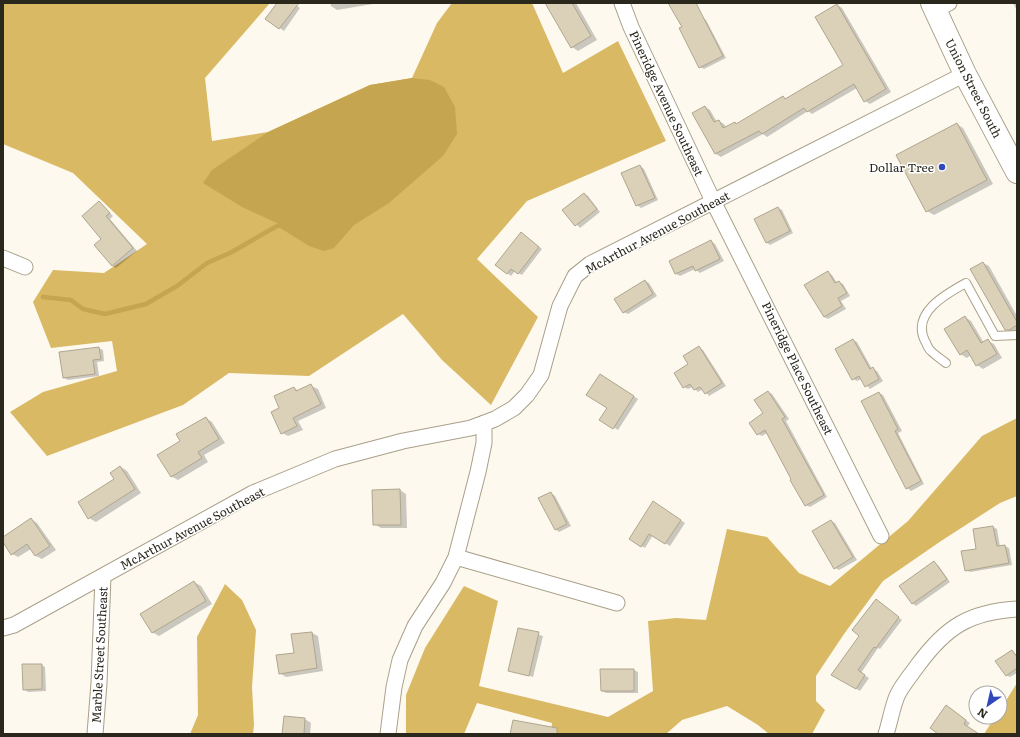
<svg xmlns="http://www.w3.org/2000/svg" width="1020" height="737" font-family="Literata,serif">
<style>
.forest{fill:#d9b963}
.water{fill:#c5a54f}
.shadow{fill:#0003}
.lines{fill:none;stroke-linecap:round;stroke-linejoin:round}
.stream{stroke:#c5a54f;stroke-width:4.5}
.building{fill:#dbd1b8;stroke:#b0a68e}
.service-casing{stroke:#aaa088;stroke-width:10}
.minor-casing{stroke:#aaa088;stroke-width:17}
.secondary-casing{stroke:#aaa088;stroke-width:24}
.service{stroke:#fff;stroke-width:8}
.minor{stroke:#fff;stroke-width:15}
.secondary{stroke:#fff;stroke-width:22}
.poi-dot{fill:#3048b9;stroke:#fff;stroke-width:1.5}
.labels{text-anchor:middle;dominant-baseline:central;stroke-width:3;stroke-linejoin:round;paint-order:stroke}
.street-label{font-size:12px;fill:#2a271d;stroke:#fff}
.poi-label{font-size:12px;fill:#2a271d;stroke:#fff;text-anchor:end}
</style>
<rect width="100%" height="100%" fill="#fdf9ef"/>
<!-- forest -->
<path class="forest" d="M3,3H270L205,78L212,141L268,132L370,85L412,78L437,23L452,3H532L563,73L618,41L666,141L527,201L477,259L538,317L491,405L442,360L403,314L309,376L229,373L183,405L47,456L10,412L43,392L117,371L112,341L51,348L33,302L53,270L104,273L147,244L73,173L3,144Z
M1017,418V496L1000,503L941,541L883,581L844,634L816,676V701L825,710L812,734H769L758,725L727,706L682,720L666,734H551L552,723L477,703L464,734H406V695L425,648L464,586L498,601L479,686L608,717L653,691L648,621L676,618L706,620L727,529L767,537L799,573L830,586L908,521L982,436Z
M225,584L242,600L256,630L252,687L254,725L253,734H190L198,715L197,637Z
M1017,683V734H984L995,717H1000V710Z"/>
<!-- water -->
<path class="water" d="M412,78L430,80L444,87L455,107L457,134L443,156L389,203L354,225L334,248L324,251L309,246L277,226L279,224L242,207L203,183L212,170L268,132L370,85Z"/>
<!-- shadow -->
<path class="shadow" d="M279,3H293L300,8L284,31L267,19Z
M330,3H379L337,10L331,6Z
M554,3H576L597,40L578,51L572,47Z
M669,3H693L702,17L706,20L726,58L704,69L700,67L683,27Z
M1013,3H1017V11Z
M837,5L842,8L891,92L870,104L865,101L857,88L812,114L808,111L767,137L763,134L721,157L716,154L694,113L705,107L710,110L717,122L719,121L724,124L726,127L735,123L738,124L783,97L786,99L844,65Z
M957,124L963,128L993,184L934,215L927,211Z
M640,166L644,169L658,200L641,208L637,205Z
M584,194L588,196L600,212L580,228L563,210Z
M99,202L113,216L110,219L137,251L116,268L112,266L102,239Z
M778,208L782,210L793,233L770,245L766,242Z
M525,236L542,249L522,275L515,271L511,276L507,273Z
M711,241L715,244L724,261L700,273L695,269L680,276L676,274L670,261Z
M983,263L989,266L1017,316V332L1013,333L1006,329Z
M828,272L832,275L837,283L839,282L843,284L850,296L841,301L846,309L828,319L824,317Z
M645,281L649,283L657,296L628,314L623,312Z
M965,317L971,321L984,343L988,341L994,344L1002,358L983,369L977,365L971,355L967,358L960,354Z
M853,340L857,342L872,369L877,371L883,381L870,389L861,379L857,381L853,379Z
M699,347L703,350L726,386L709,396L703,389L698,392L693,387L688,389L684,387L690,365Z
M99,348L103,350L104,361L97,362L99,376L68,380L64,378Z
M604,377L638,399L618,430L601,420L608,408Z
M311,386L318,389L326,408L298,421L303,430L288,436L282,433L280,408L294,388L299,391Z
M768,392L772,394L789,419L786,421L827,497L810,507L806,505L767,433L762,436L758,434L765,414Z
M879,393L883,395L902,431L898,433L924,484L911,491L907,488Z
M206,418L212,422L225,443L204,455L208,462L178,480L171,476L182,441Z
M121,467L127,471L141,493L96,522L89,518L115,479Z
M400,490L406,494L407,528H381L374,524Z
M551,493L555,496L571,526L559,532L555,529Z
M658,505L685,523L670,546L653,535L645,548L630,539Z
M31,519L37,523L56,550L42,559L36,556L31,549L18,557L12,554L3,541V538Z
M831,521L835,523L857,560L839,570L835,568Z
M993,527L997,529L1000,547L1005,546L1009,548L1012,565L970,572L966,570Z
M934,563L938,565L950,582L916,606L912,603Z
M194,582L201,586L212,604L159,636L152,632Z
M880,603L902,620L880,649L878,648L861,673L869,678L860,691L833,674L861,635Z
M519,629L543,636L533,677L510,670Z
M312,633L318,636L323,671L286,677L279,673Z
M1012,651L1017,655V673L1010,677L1006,675Z
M41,665L45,667L46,691L28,692L24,689Z
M634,670L638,672V693H606L602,691Z
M950,709L970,723L967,727L978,734H940Z
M284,717L305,719L311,723L310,734H283Z"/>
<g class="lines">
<!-- stream -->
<path class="stream" d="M43,297L71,300L83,309L105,314L146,304L177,286L207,263L230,253L277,226L282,225"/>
</g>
<!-- building -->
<path class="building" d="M277,3H299L279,29L265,19Z
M545,3H572L591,36L571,48Z
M668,3H696L723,56L699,68L679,28L682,27Z
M837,4L886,89L864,102L854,84L807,112L804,108L762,134L759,131L715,154L692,113L705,106L714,122L719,120L723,128L735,122L736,124L783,96L785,99L843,65L815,17Z
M957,123L987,180L926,212L896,155Z
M640,165L655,198L636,206L621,173Z
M584,193L597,209L575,226L562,210Z
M99,201L110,213L106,216L133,248L112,266L94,245L101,239L82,216Z
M778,207L790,231L766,243L754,219Z
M521,232L539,247L518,274L511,269L507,274L495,265Z
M711,240L720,259L695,271L693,266L675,274L669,261Z
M983,262L1017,322V325L1009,330H1005L970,269Z
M828,271L835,283L839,281L847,293L838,298L842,306L824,317L804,285Z
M645,280L653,294L623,313L614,299Z
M965,316L981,343L988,339L997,354L976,366L967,350L960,355L944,329Z
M853,339L870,369L873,367L879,379L865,387L859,376L852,380L835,349Z
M699,346L722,383L705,394L700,387L694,390L690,384L683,388L674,373L688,364L683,356Z
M99,347L101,359L93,360L95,374L63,378L59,352Z
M600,374L634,396L613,429L599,420L607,408L586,395Z
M311,384L321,404L293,418L297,426L281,434L271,412L279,408L274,396L294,387L296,391Z
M768,391L785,417L782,419L824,495L805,506L790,480L791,479L765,430L757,435L749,423L763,413L754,400Z
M879,392L898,429L895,431L921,481L906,489L861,401Z
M206,417L219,439L198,452L202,458L171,477L157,455L180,441L176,434Z
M120,466L135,489L88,519L78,502L114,479L110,473Z
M400,489L401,525H373L372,490Z
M551,492L567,524L555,530L538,498Z
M653,501L681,520L665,544L649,534L641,547L629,539Z
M31,518L50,546L35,556L27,544L11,555L3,542V537Z
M831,520L853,557L834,569L812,531Z
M993,526L997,546L1005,545L1009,563L965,571L961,551L976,549L973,529Z
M934,561L947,579L912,604L899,586Z
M194,581L206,601L152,633L140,614Z
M876,599L899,617L876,648L874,647L858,670L865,675L856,689L831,675L859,636L852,630Z
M518,628L539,632L529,676L508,671Z
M312,632L317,668L279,674L276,655L294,653L291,634Z
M1012,650L1017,657V668L1006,676L995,661Z
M22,664H42V689L23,690Z
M600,669H634V691H601Z
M946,705L966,720L964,724L979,734H938L930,728Z
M284,716L305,718L304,734H282Z
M513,720L557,728V734H510Z"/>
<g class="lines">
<defs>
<path id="service" d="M946,363C941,359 936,356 931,351C928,349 927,344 925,341C911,313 946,294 966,283L995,336L1017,335"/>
<path id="minor" d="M622,3L631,27L713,201L881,536
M935,10L949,3
M3,258L25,267
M456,557L617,603
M3,628L14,625L253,493L335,459L403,441L471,428L495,419L514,408L527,395L541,375L560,306L575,276L590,264L965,74
M95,734L99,683L103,576
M388,734L394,687L400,660L415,626L443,583L456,557L478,472L484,443V423
M886,734C890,722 892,708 897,696C902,685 911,675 918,665C946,627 969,612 1017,609"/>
<path id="secondary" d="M932,3L965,74L1017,172"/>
</defs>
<!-- service casing -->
<use href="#service" class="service-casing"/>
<!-- minor casing -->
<use href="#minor" class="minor-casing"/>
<!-- secondary casing -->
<use href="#secondary" class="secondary-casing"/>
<!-- service -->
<use href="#service" class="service"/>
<!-- minor -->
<use href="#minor" class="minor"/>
<!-- secondary -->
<use href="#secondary" class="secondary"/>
</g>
<!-- markers -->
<circle class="poi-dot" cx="942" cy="167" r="4"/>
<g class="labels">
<!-- street labels -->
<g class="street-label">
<text transform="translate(974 88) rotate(63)">Union Street South</text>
<text transform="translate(667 103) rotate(65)">Pineridge Avenue Southeast</text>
<text transform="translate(657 232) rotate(-28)">McArthur Avenue Southeast</text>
<text transform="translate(798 368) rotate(64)">Pineridge Place Southeast</text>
<text transform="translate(192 528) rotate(-28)">McArthur Avenue Southeast</text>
<text transform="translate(99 655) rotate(-87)">Marble Street Southeast</text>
</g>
<!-- poi labels -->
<g class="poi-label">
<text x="934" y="167">Dollar Tree</text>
</g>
</g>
<!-- border -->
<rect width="1020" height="737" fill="none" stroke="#2a271d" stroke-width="8"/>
<!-- north arrow -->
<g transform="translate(988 705) rotate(214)"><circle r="19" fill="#ffffff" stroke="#aaa9a5"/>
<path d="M0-3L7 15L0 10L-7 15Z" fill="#3048b9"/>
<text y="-6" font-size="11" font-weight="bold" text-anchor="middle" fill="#2a271d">N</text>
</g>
</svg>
